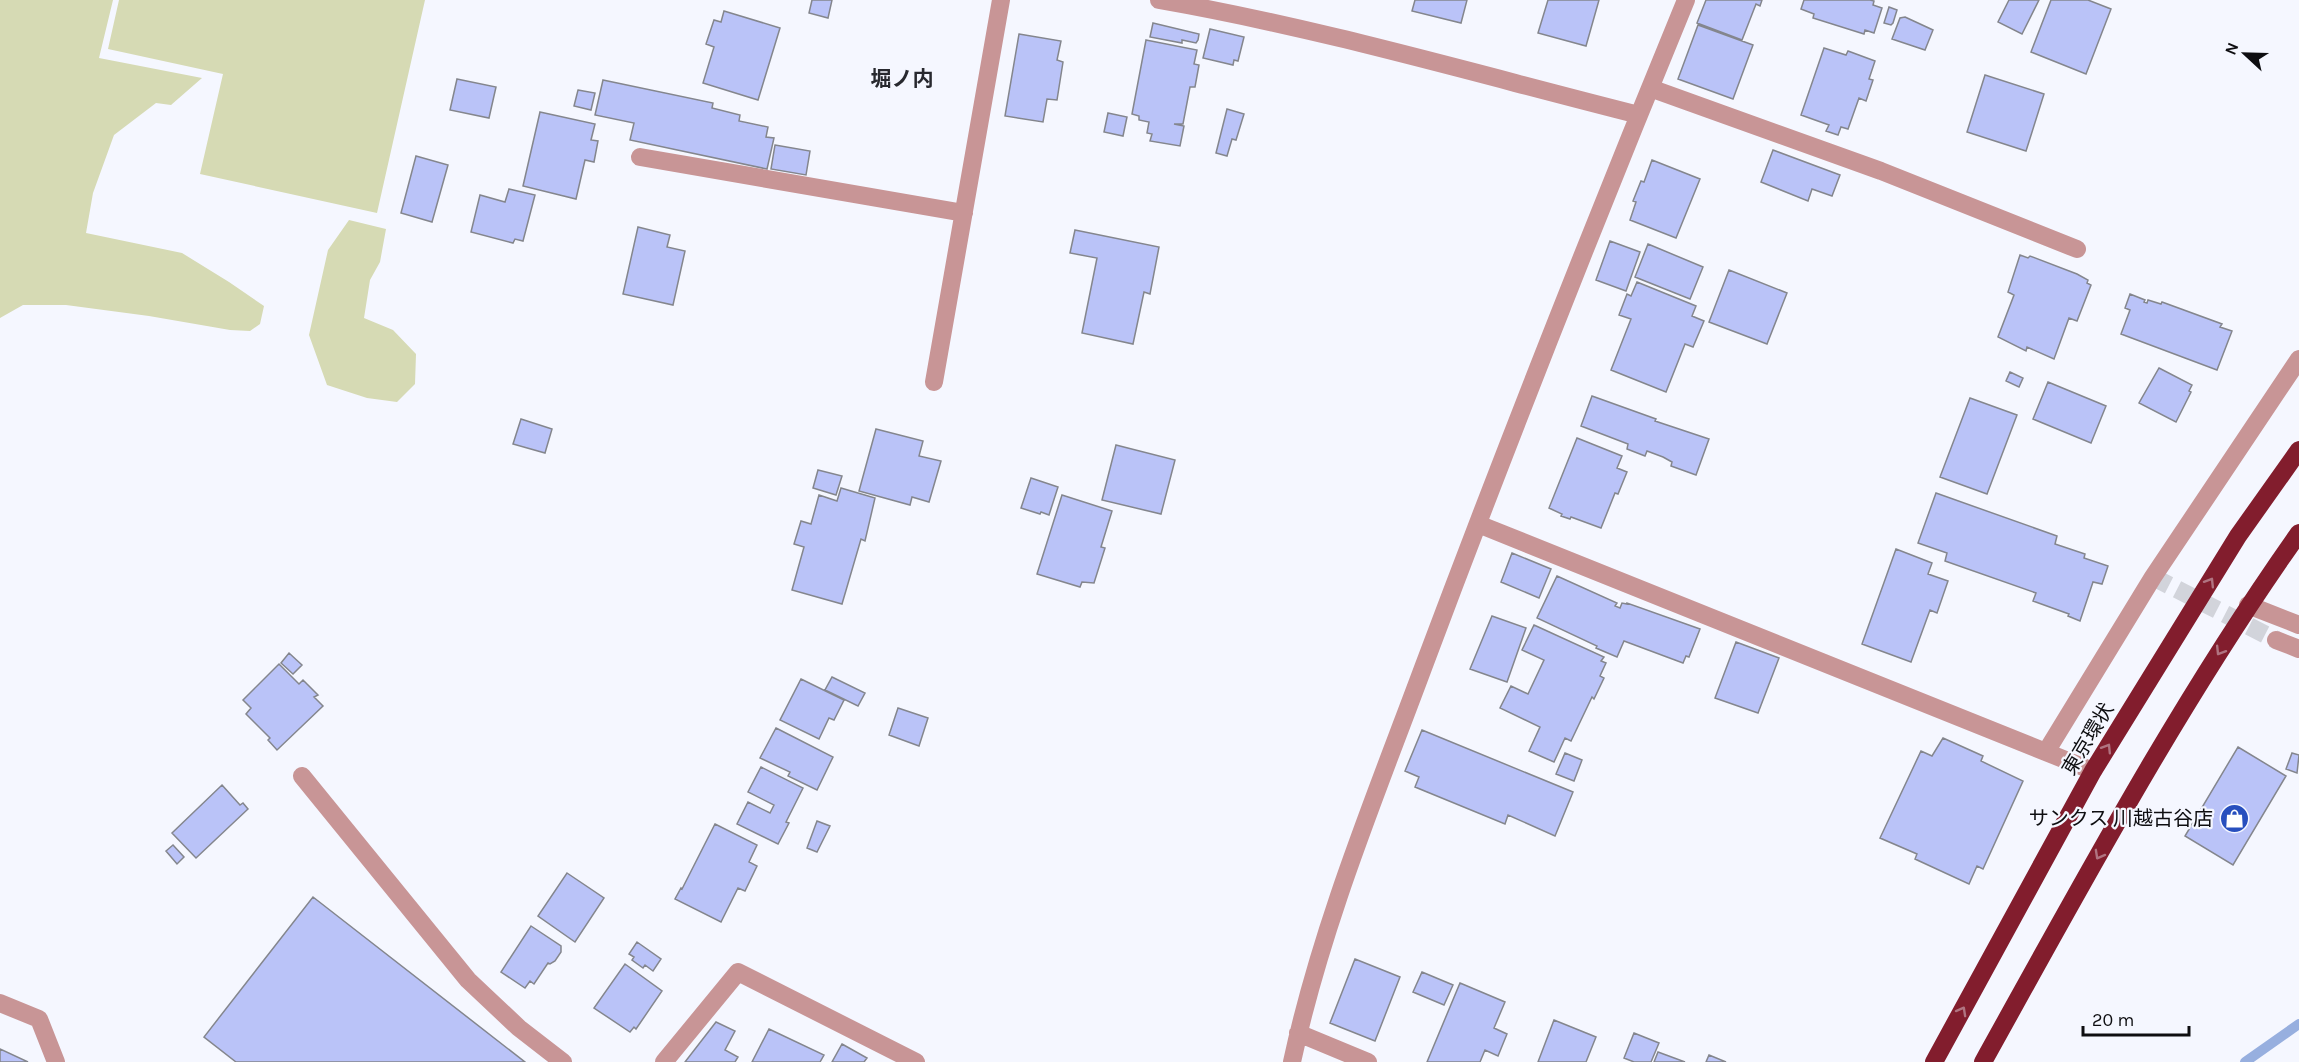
<svg xmlns="http://www.w3.org/2000/svg" width="2299" height="1062" font-family="Karla,'Noto Sans JP',sans-serif">
<style>
.green{fill:#d6dab4}
.lines{fill:none;stroke-linecap:round;stroke-linejoin:round}
.stream{stroke:#97afdf;stroke-width:10}
.building{fill:#bac3f8;stroke:#84868d;stroke-width:1.5}
.street-tunnel{stroke:#d2d4db;stroke-width:18;stroke-dasharray:18 9;stroke-linecap:butt}
.street{stroke:#c89596;stroke-width:18}
.highway{stroke:#821d2d;stroke-width:18}
.oneway{stroke:#b07481}
.labels{text-anchor:middle;dominant-baseline:central;stroke-width:4.5;stroke-linejoin:round;paint-order:stroke}
.street-label{font-size:20px;fill:#0e0e11;stroke:#f5f7ff}
.poi-label{font-size:20px;fill:#0e0e11;stroke:#f5f7ff;text-anchor:end}
.neighbourhood-label{font-size:21px;font-weight:bold;fill:#28292f;stroke:#f5f7ff}
</style>
<rect width="100%" height="100%" fill="#f5f7ff"/>
<!-- green -->
<path class="green" d="M0,0H113L99,58L202,78L171,105L156,103L114,135L93,193L86,233L182,253L229,282L264,306L260,324L250,331L230,330L149,316L66,305H23L0,318Z
M119,0H425L377,213L200,174L223,74L108,49Z
M349,220L386,229L380,262L370,280L364,318L393,330L416,354L415,384L397,402L367,398L327,385L309,335L328,250Z"/>
<g class="lines">
<!-- stream -->
<path class="stream" d="M2245,1062L2299,1024"/>
</g>
<!-- building -->
<path class="building" d="M812,0H832L828,18L809,13Z
M1415,0H1467L1461,23L1412,11Z
M1548,0H1599L1586,46L1538,33Z
M1706,0H1762L1760,6L1756,4L1742,40L1697,23Z
M1804,0H1870L1874,1L1873,5L1882,8L1874,33L1865,30L1864,34L1813,18L1814,14L1801,9Z
M2009,0H2039L2022,34L1998,22Z
M2051,0H2088L2111,9L2086,74L2031,52Z
M1889,7L1897,10L1893,23L1891,25L1884,23Z
M724,11L780,28L758,100L703,83L714,47L706,44L714,20L721,22Z
M1905,17L1933,30L1925,50L1892,39L1900,18Z
M1153,23L1199,34L1198,40L1196,43L1182,40V43L1150,37Z
M1698,25L1753,45L1733,99L1678,79Z
M1210,29L1244,37L1238,61L1234,60L1233,65L1203,58Z
M1019,34L1061,41L1057,60L1063,62L1057,100L1047,99L1043,122L1005,116Z
M1146,40L1197,50L1194,64L1199,65L1195,87H1190L1183,124H1174L1184,126L1180,146L1150,141L1152,134L1147,133L1149,122L1139,120V116L1132,114Z
M1824,48L1846,55L1848,51L1875,61L1869,79L1873,80L1866,101L1859,98L1848,129L1841,127L1838,135L1826,131L1829,125L1801,115Z
M1985,75L2044,94L2026,151L1967,132Z
M457,79L496,87L489,118L450,110Z
M603,80L713,103L712,108L740,115L739,121L768,127L766,137L774,138L767,169L630,140L634,123L595,115Z
M578,90L595,93L591,110L574,106Z
M1227,109L1244,114L1236,140L1232,139L1227,156L1216,153Z
M540,112L595,124L591,140L598,141L594,162L585,160L576,199L523,186Z
M1108,113L1127,117L1123,136L1104,132Z
M775,145L810,151L806,175L771,169Z
M1773,150L1840,175L1832,196L1812,189L1808,201L1761,182Z
M416,156L448,165L432,222L401,213Z
M1652,160L1700,179L1676,238L1630,220L1636,202L1633,201L1641,181L1644,182Z
M509,189L535,195L523,241L515,239L513,243L471,232L480,195L505,202Z
M638,227L670,235L667,247L685,251L673,305L623,294Z
M1075,230L1159,247L1150,294L1144,292L1133,344L1082,333L1097,258L1070,253Z
M1610,241L1640,252L1626,291L1596,280Z
M1648,244L1703,267L1690,299L1635,277Z
M2020,255L2028,258L2030,256L2077,274L2088,280L2087,283L2091,285L2077,321L2069,318L2054,359L2027,347L2026,351L1998,337L2014,295L2008,292Z
M1729,270L1787,293L1767,344L1709,322Z
M1637,282L1696,306L1692,316L1704,321L1693,347L1685,344L1666,392L1611,370L1631,319L1619,315L1627,294L1631,296Z
M2130,294L2145,300L2144,302L2147,303L2148,300L2161,304L2162,302L2222,324L2220,327L2232,331L2217,370L2121,334L2130,310L2125,308Z
M2159,368L2192,385L2189,391L2191,392L2176,422L2139,403Z
M2010,372L2023,378L2019,387L2006,381Z
M2048,382L2106,406L2091,443L2033,419Z
M1592,396L1656,419L1655,421L1709,439L1696,475L1671,466L1672,462L1663,457L1647,451L1645,456L1627,449L1628,444L1581,426Z
M1970,398L2017,415L1987,494L1940,477Z
M521,419L552,429L545,453L513,444Z
M876,429L923,441L919,456L941,461L929,502L912,497L910,505L859,491Z
M1577,438L1622,456L1617,468L1627,472L1618,494L1615,493L1601,528L1571,517L1570,519L1561,516L1562,514L1549,508Z
M1116,445L1175,460L1161,514L1102,500Z
M818,470L842,476L836,495L813,488Z
M1031,478L1058,487L1049,515L1041,512L1040,514L1021,508Z
M841,488L875,498L865,541L861,539L842,604L792,590L804,547L794,544L801,521L811,524L819,495L837,501Z
M1936,493L2057,536L2055,544L2085,554L2084,558L2108,566L2102,584L2093,582L2080,621L2068,616L2069,614L2033,601L2036,593L1945,561L1947,553L1918,543Z
M1062,495L1112,511L1101,547L1105,548L1094,583L1082,582L1080,587L1037,574Z
M1896,549L1932,563L1928,574L1948,581L1937,613L1930,610L1911,662L1862,644Z
M1512,553L1551,569L1539,598L1501,582Z
M1557,576L1617,603L1615,606L1620,608L1622,603L1627,604V603L1700,629L1689,657L1686,656L1683,663L1624,641L1617,657L1596,648L1597,646L1537,618Z
M1492,616L1526,628L1507,682L1470,669Z
M1534,625L1604,657L1601,661L1606,663L1600,676L1604,678L1594,699L1592,697L1571,741L1565,738L1554,762L1529,751L1540,727L1500,708L1511,686L1528,694L1544,660L1522,650Z
M1736,642L1779,658L1758,713L1715,698Z
M289,653L302,665L293,674L281,663Z
M279,664L299,684L303,680L318,695L314,697L323,706L277,750L268,740L270,738L246,714L251,708L243,700Z
M832,677L865,693L858,706L825,690Z
M801,679L844,700L834,720L829,718L819,739L780,720Z
M898,708L928,718L919,746L889,735Z
M776,728L833,757L817,790L788,776L790,772L760,758Z
M1422,730L1573,792L1555,836L1508,815L1505,824L1415,787L1419,777L1405,771Z
M1943,738L1983,756L1981,761L2023,781L1983,869L1977,866L1969,884L1915,859L1917,854L1880,838L1921,751L1932,756Z
M2238,747L2286,776L2233,865L2185,836Z
M1565,753L1582,760L1574,781L1556,774Z
M2292,753L2299,755L2297,773L2286,769Z
M761,767L803,788L786,822L789,823L778,844L737,824L748,802L770,813L774,805L748,792Z
M222,785L240,805L243,803L248,809L196,858L172,833Z
M817,821L830,826L817,852L807,848Z
M715,824L757,845L749,862L757,866L745,891L738,888L721,922L675,899L681,888L682,889Z
M173,845L184,857L177,864L166,851Z
M567,873L604,898L575,942L538,916Z
M313,897L525,1062H236L204,1037Z
M531,926L561,946V952L555,961L550,964L548,963L534,984L530,981L525,988L501,972Z
M637,942L661,959L653,971L645,965L643,968L632,960L634,957L629,954Z
M1355,959L1400,977L1375,1041L1330,1023Z
M625,964L662,991L636,1029L634,1027L630,1032L594,1008Z
M1422,972L1453,985L1444,1005L1413,992Z
M1460,983L1505,1002L1494,1028L1507,1034L1498,1056L1485,1050L1480,1062H1427Z
M1554,1020L1596,1037L1586,1062H1538Z
M716,1022L735,1031L725,1050L738,1057L735,1062H685Z
M769,1029L824,1055L820,1062H752Z
M1634,1033L1659,1043L1651,1062H1634L1624,1058Z
M842,1044L867,1058L864,1062H832Z
M0,1049L28,1062H0Z
M1658,1052L1685,1062H1654Z
M1709,1055L1726,1062H1706Z"/>
<g class="lines">
<!-- street-tunnel -->
<path class="street-tunnel" d="M2153,577L2276,640"/>
<!-- street -->
<path class="street" d="M1159,0C1320,28 1480,75 1639,115
M1650,88L1881,171L2077,249
M640,157L964,213
M934,382L1001,0
M1478,524L2093,771
M2248,605L2299,625
M2276,640L2299,649
M2046,752L2153,577L2299,359
M302,776L468,980L519,1028L563,1062
M0,1003L39,1019L56,1062
M1298,1033L1368,1062
M664,1062L738,972L916,1062
M1292,1062C1321,927 1375,797 1423,668C1507,444 1595,221 1686,0"/>
<!-- highway -->
<path class="highway" d="M1934,1062L2093,771L2238,536L2299,450
M1983,1062C2083,882 2180,701 2299,533"/>
</g>
<!-- one-way arrows -->
<defs><path id="oneway-chevron" d="M-2-3.5L2.5 0L-2 3.5" fill="none" stroke-width="1.6" stroke-linecap="round" stroke-linejoin="round" transform="scale(1.5)"/></defs>
<g class="oneway">
<use href="#oneway-chevron" transform="translate(2210 582) rotate(-58)"/>
<use href="#oneway-chevron" transform="translate(2220 651) rotate(122)"/>
<use href="#oneway-chevron" transform="translate(2107 748) rotate(-58)"/>
<use href="#oneway-chevron" transform="translate(2099 855) rotate(119)"/>
<use href="#oneway-chevron" transform="translate(1962 1011) rotate(-61)"/>
</g>
<!-- icons -->
<defs>
<symbol id="shop-disc" viewBox="-11 -11 22 22"><circle r="9.5" fill="#274fbe" stroke="#f5f7ff"/><path d="M-5-2.5h2.3a2.7 3.5 0 0 1 5.4 0H5L5.5 6h-11ZM-1.5-2.5h3a1.5 2.3 0 0 0-3 0Z" fill="#fff"/></symbol>
</defs>
<g fill-rule="evenodd">
<use href="#shop-disc" x="2218" y="802" width="33" height="33"/>
</g>
<g class="labels">
<!-- street labels -->
<g class="street-label">
<text transform="translate(2088 739) rotate(-59)">東京環状</text>
</g>
<!-- poi labels -->
<g class="poi-label">
<text x="2213" y="818">サンクス 川越古谷店</text>
</g>
<!-- neighbourhood labels -->
<g class="neighbourhood-label">
<text x="902" y="79">堀ノ内</text>
</g>
</g>
<!-- north arrow -->
<g transform="translate(2245 54) rotate(292)" stroke="#f5f7ff" stroke-width="4.5" paint-order="stroke">
<path d="M0-4.5L10 22L0 15L-10 22Z" fill="#0e0e11"/>
<text y="-9" font-size="16" font-weight="bold" text-anchor="middle" fill="#0e0e11">N</text>
</g>
<!-- scale -->
<path d="M2083 1026v9h106v-9" fill="none" stroke="#0e0e11" stroke-width="3"/>
<text x="2092" y="1026" font-size="18" fill="#0e0e11" stroke="#f5f7ff" stroke-width="4.5" paint-order="stroke">20 m</text>
</svg>
